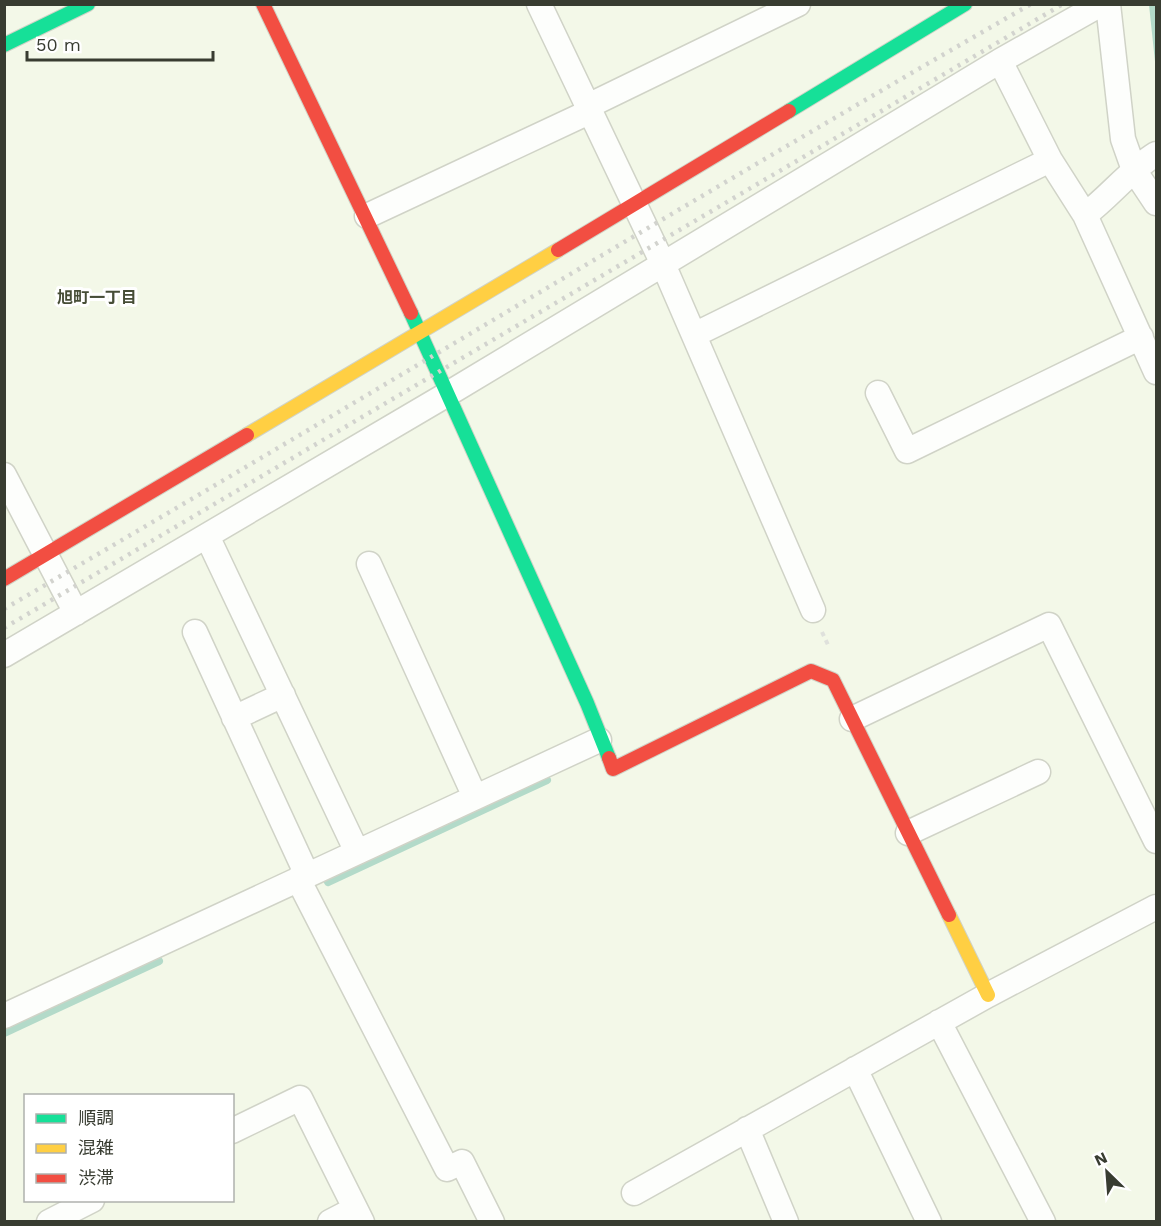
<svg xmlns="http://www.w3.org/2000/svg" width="1161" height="1226" font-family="'Work Sans','Noto Sans JP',sans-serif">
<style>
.water{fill:#b3dac9}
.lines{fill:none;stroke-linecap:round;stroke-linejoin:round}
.stream{stroke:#b3dac9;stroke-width:8}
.street-casing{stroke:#d0d3c7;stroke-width:27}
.fast-casing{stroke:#d0d3c7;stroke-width:16}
.slow-casing{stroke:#d0d3c7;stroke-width:16}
.jam-casing{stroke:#d0d3c7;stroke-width:16}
.path{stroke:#dfe1dc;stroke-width:4;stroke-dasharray:4.5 4.5;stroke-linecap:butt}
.street{stroke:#fdfefc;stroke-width:24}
.fast{stroke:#16e098;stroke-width:14}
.slow{stroke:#ffcf43;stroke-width:14}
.jam{stroke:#f24e42;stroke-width:14}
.rail{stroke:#d2d3ce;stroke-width:4.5;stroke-dasharray:3 6;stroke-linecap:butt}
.labels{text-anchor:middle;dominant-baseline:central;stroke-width:6;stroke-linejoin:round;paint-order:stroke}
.neighbourhood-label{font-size:16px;font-weight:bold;fill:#464d36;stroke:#fff}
</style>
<rect width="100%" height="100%" fill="#f3f8e8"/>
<!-- water -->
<path class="water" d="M1149,5H1156V71Z"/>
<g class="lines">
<!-- stream -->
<path class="stream" d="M328,882L547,780
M4,1033L159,961"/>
<defs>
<path id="street" d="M539,4L663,264L813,610
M1108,4L1123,139L1134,170L1156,203
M586,107L798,4
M1156,154C1130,170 1110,196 1085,215L1156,372
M1050,160L1085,215
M367,216L589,112
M694,335L1050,160L1000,61
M878,393L907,451L1141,337
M4,475L76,613
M207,536L357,852
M369,564L475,797
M195,632L307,875
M4,655L446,395L1000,61L1101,4
M234,718L283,695
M852,719L1049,625L1156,841
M908,833L1038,772
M298,879L447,1169L462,1162L492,1222
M4,1016L599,740
M939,1022L1043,1222
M855,1069L929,1222
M747,1129L786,1222
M232,1131L300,1098L362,1222
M634,1193L988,995L1156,907
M49,1222L92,1200
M330,1222L355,1209"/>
<path id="fast" d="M4,45L88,4
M789,111L965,4
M411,313L587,703L609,758"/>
<path id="slow" d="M247,435L558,250
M949,915L988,995"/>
<path id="jam" d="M263,4L411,313
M558,250L789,111
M4,579L247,435
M609,758L613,769L811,671L833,680L949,915"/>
</defs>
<!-- street casing -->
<use href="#street" class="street-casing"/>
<!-- fast casing -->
<use href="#fast" class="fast-casing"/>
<!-- slow casing -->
<use href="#slow" class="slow-casing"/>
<!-- jam casing -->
<use href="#jam" class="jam-casing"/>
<!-- path -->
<path class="path" d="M822,632L829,647"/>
<!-- street -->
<use href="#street" class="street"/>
<!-- fast -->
<use href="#fast" class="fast"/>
<!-- slow -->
<use href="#slow" class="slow"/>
<!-- jam -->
<use href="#jam" class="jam"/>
<!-- rail -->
<path class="rail" d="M4,609C348,409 686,202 1031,4
M4,628L1063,4"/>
</g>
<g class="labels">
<!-- neighbourhood labels -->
<g class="neighbourhood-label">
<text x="97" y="297">旭町一丁目</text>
</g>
</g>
<!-- border -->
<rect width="1161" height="1226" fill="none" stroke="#383c31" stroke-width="12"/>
<!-- legend -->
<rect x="24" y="1094" width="210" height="108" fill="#ffffff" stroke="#afb1ad" stroke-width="1.5"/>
<rect x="36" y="1114" width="30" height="9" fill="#16e098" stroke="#afb1ad" stroke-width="1.5"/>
<text x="78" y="1124" font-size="18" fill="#383c31">順調</text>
<rect x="36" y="1144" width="30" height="9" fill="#ffcf43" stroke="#afb1ad" stroke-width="1.5"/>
<text x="78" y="1154" font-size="18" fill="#383c31">混雑</text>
<rect x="36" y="1174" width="30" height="9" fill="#f24e42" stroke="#afb1ad" stroke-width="1.5"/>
<text x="78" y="1184" font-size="18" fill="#383c31">渋滞</text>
<!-- north arrow -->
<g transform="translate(1107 1172) rotate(335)" stroke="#ffffff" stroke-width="4.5" paint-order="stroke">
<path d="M0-4.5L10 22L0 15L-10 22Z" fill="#383c31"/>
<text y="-9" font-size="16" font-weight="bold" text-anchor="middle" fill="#383c31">N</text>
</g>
<!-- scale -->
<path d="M27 51v9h186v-9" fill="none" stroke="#383c31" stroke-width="3"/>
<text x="36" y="51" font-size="18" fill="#383c31" stroke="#ffffff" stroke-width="4.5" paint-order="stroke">50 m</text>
</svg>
